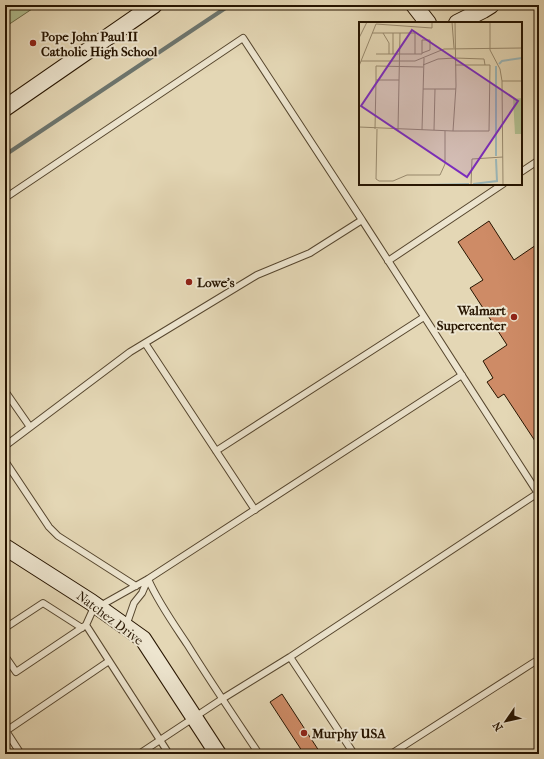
<svg xmlns="http://www.w3.org/2000/svg" width="544" height="759" font-family="'IM FELL French Canon',serif">
<style>
.green{fill:#b1bf90;stroke:#6c6a48}
.lines{fill:none;stroke-linecap:round;stroke-linejoin:round}
.stream{stroke:#6d766f;stroke-width:4}
.building{fill:#ce8b66;stroke:#271501}
.lane-casing{stroke:#56462e;stroke-width:8}
.secondary-casing{stroke:#271501;stroke-width:18}
.lane{stroke:#ede5cf;stroke-width:6}
.secondary{stroke:#ede5cf;stroke-width:16}
.poi-dot{fill:#8f2418;stroke:#ede5cf;stroke-width:1.5}
.labels{text-anchor:middle;dominant-baseline:central;stroke-width:4;stroke-linejoin:round;paint-order:stroke}
.poi-label{font-size:13px;font-weight:bold;fill:#271501;stroke:#ede5cf;text-anchor:start}
.street-label{font-size:13px;fill:#271501;stroke:#ede5cf}
.inset-river{fill:none;stroke:#9bb7b9;stroke-width:2}
.inset-road{fill:none;stroke:#98896d;stroke-width:1}
.view{fill:#7b2cbf;fill-opacity:0.15;stroke:#7b2cbf;stroke-width:2}
.inset-edge{fill:none;stroke:#271501;stroke-width:2}
</style>
<rect width="100%" height="100%" fill="#e4d7b5"/>
<filter id="stains"><feTurbulence type="fractalNoise" baseFrequency=".005" numOctaves="4"/><feColorMatrix values="0 0 0 0 .2 0 0 0 0 .09 0 0 0 0 .02 0 0 0 .5 -.17"/></filter>
<radialGradient id="worn" r=".72"><stop offset=".6" stop-color="#630" stop-opacity="0"/><stop offset="1" stop-color="#630" stop-opacity=".3"/></radialGradient>
<!-- green -->
<path class="green" d="M5,5H38L5,27Z"/>
<g class="lines">
<!-- stream -->
<path class="stream" d="M5,155L230,5"/>
</g>
<!-- building -->
<path class="building" d="M489,221L514,260L539,243V447L504,394L498,398L487,382L493,378L483,361L507,345L470,288L483,280L458,242Z
M282,694L321,754H304L270,702Z"/>
<g class="lines">
<defs>
<path id="lane" d="M521,172L539,160
M5,198L243,38L362,220
M388,261L503,184
M145,343L255,510
M5,391L30,427
M5,446L130,352L257,275L310,253L362,220L539,495
M216,451L424,317
M5,461L49,527L58,536L136,586
M148,579C158,602 173,623 187,644C210,681 235,718 259,754
M100,606L148,579L462,375
M86,625L95,605
M126,626L134,603L142,593L148,579
M5,628L43,603L82,628
M5,656L16,672L86,625L169,754
M290,657L354,754
M21,754L6,731L109,661
M139,754L222,699L290,657L538,493
M391,754L539,659"/>
<path id="secondary" d="M414,5L428,23
M457,23L483,10L491,5
M5,108L154,5
M5,547L91,602L143,639L218,754"/>
</defs>
<!-- lane casing -->
<use href="#lane" class="lane-casing"/>
<!-- secondary casing -->
<use href="#secondary" class="secondary-casing"/>
<!-- lane -->
<use href="#lane" class="lane"/>
<!-- secondary -->
<use href="#secondary" class="secondary"/>
</g>
<!-- markers -->
<g class="poi-dot">
<circle cx="33" cy="43" r="4"/>
<circle cx="189" cy="282" r="4"/>
<circle cx="514" cy="317" r="4"/>
<circle cx="304" cy="733" r="4"/>
</g>
<g class="labels">
<!-- poi labels -->
<g class="poi-label">
<text x="41" y="36">Pope John Paul II<tspan x="41" dy="15">Catholic High School</tspan></text>
<text x="197" y="282">Lowe's</text>
<text x="506" y="310" text-anchor="end">Walmart<tspan x="506" dy="15">Supercenter</tspan></text>
<text x="312" y="733">Murphy USA</text>
</g>
<!-- street labels -->
<g class="street-label">
<text transform="translate(110 618) rotate(37)">Natchez Drive</text>
</g>
</g>
<!-- overview -->
<g transform="translate(359 22)">
<rect width="163" height="163" fill="#e4d7b5"/>
<path d="M163,76V112H156L154,77Z" fill="#b1bf90"/>
<path class="inset-river" d="M140,42L143,39L163,36M137,44V134M114,162L138,159L137,137M67,163L110,162"/>
<path class="inset-road" d="M93,0L95,26M131,0V28L141,47L143,59L144,163M17,2L73,6V0M13,11H41L39,108M24,11L30,21V32M41,11H56V32M0,16L8,0M17,32H63V18H71V28L63,31M34,32V11M2,39H56L85,27L163,26M64,43L79,37L96,36L125,37L126,43M0,44L17,2M17,58V44L64,45M143,59H163M64,67H97M0,105L94,109L97,64L96,0M16,107L17,58H40M18,107L17,157L20,159H34L48,153H81L86,142V109M63,108L65,36M75,108L76,67M94,109H130L131,43H96M112,163L113,137L144,135"/>
<path class="view" d="M53,8L159,79L108,155L2,84Z"/>
<rect width="163" height="163" class="inset-edge"/>
</g>
<!-- margin -->
<rect width="544" height="759" fill="none" stroke="#e4d7b5" stroke-width="20"/>
<rect x="6" y="6" width="532" height="747" fill="none" stroke="#271501" stroke-width="2"/>
<rect x="10" y="10" width="524" height="739" fill="none" stroke="#271501"/>
<!-- north arrow -->
<g transform="translate(506 721) rotate(236)" stroke="#ede5cf" stroke-width="3" paint-order="stroke">
<path d="M0-3L7 15L0 10L-7 15Z" fill="#271501"/>
<text y="-6" font-size="11" font-weight="bold" text-anchor="middle" fill="#271501">N</text>
</g>
<rect width="100%" height="100%" filter="url(#stains)"/>
<rect width="100%" height="100%" fill="url(#worn)"/>
</svg>
